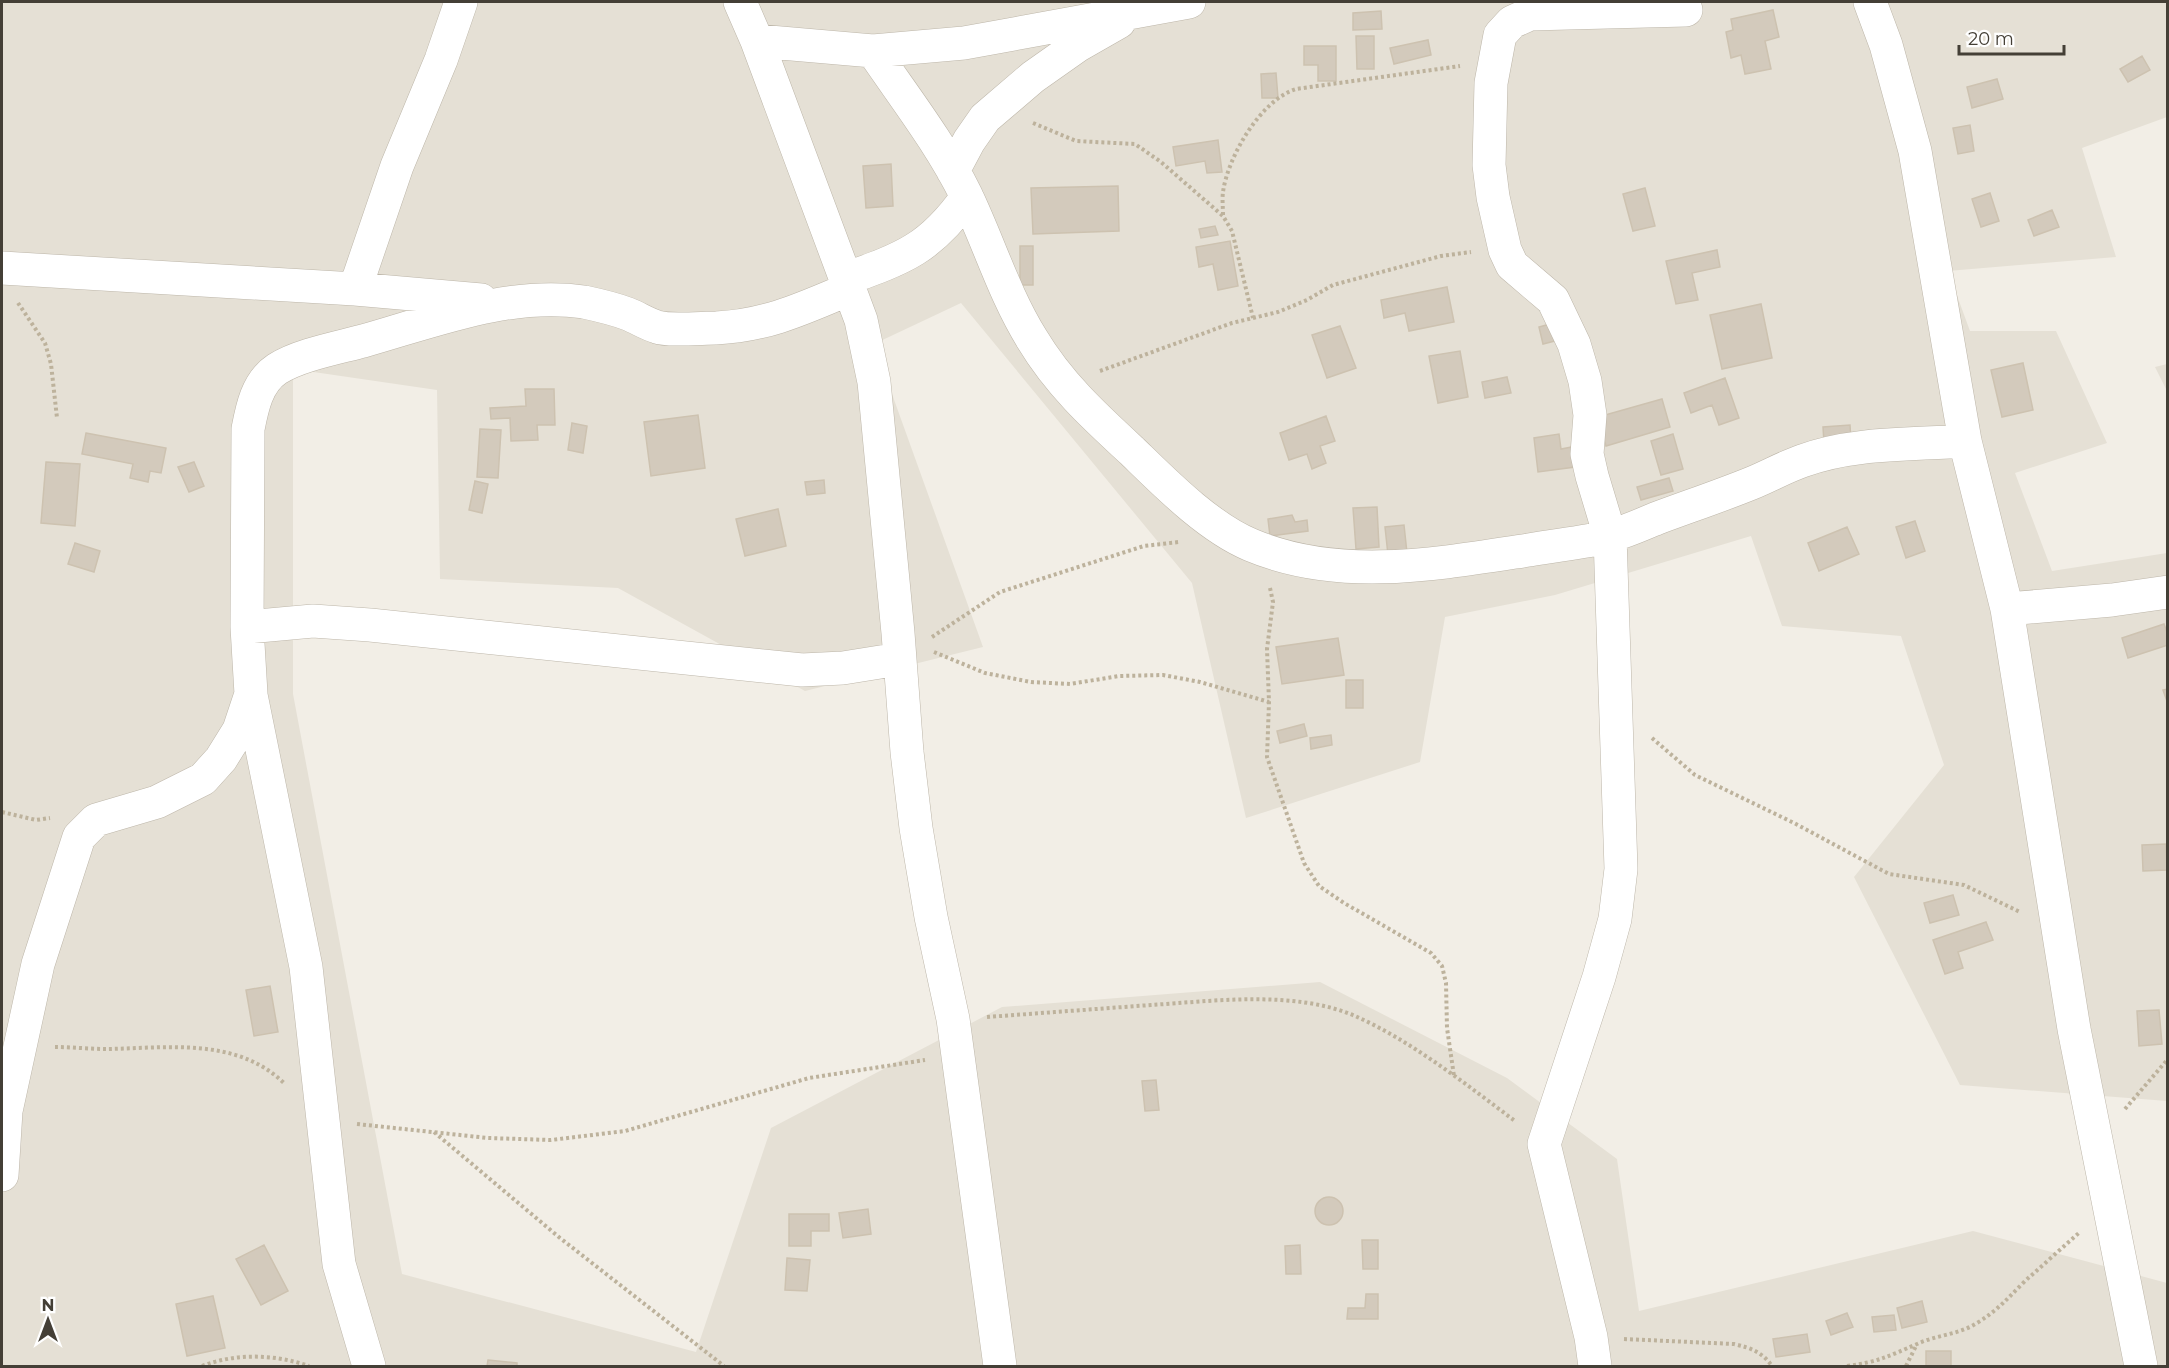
<svg xmlns="http://www.w3.org/2000/svg" width="2169" height="1368" font-family="Montserrat,sans-serif">
<style>
.residential{fill:#e5e0d5}
.building{fill:#d3cabc;stroke:#cdc2b0;stroke-width:1.5}
.lines{fill:none;stroke-linecap:round;stroke-linejoin:round}
.minor-casing{stroke:#bdb6a9;stroke-width:34}
.path{stroke:#bdb29c;stroke-width:4;stroke-dasharray:3 3;stroke-linecap:butt}
.minor{stroke:#fff;stroke-width:33}
</style>
<rect width="100%" height="100%" fill="#f2eee6"/>
<!-- residential -->
<path class="residential" d="M2,2H2167V117L2082,148L2116,257L1948,271L1970,331H2056L2107,443L2015,473L2052,571L2167,553V1101L1960,1085L1854,877L1944,765L1901,636L1782,626L1751,536L1555,595L1445,617L1420,762L1246,818L1192,583L961,303L874,344L983,647L805,691L618,588L440,579L437,390L293,369V694L402,1274L696,1352L771,1128L1002,1007L1320,982L1507,1078L1617,1159L1639,1311L1973,1231L2167,1283V1366H2Z
M2167,364H2168L2167,391L2155,367Z"/>
<!-- building -->
<path class="building" d="M1773,10L1779,37L1765,41L1771,69L1745,74L1741,55L1731,58L1726,32L1733,30L1731,19Z
M1381,11L1382,29L1353,30V13Z
M1356,36H1374V69H1357Z
M1428,40L1431,55L1394,64L1390,48Z
M1304,46H1336V81H1318V65H1304Z
M2142,56L2150,70L2128,82L2120,69Z
M1276,73L1278,98H1262L1261,74Z
M1997,79L2003,99L1972,108L1967,87Z
M1970,125L1974,151L1958,154L1953,128Z
M1218,140L1222,172L1207,173L1205,161L1176,166L1173,147Z
M891,164L893,206L866,208L863,166Z
M1118,186L1119,231L1033,234L1031,188Z
M1645,188L1655,226L1633,231L1623,194Z
M1990,193L1999,221L1981,227L1972,199Z
M2052,210L2059,227L2034,236L2028,220Z
M1215,226L1218,235L1201,238L1199,229Z
M1230,241L1238,286L1218,290L1213,264L1199,267L1196,247Z
M1020,246H1033V285H1020Z
M1717,250L1720,267L1692,273L1698,300L1676,304L1666,261Z
M1447,287L1454,322L1409,331L1405,313L1384,318L1381,300Z
M1761,304L1772,358L1722,369L1710,315Z
M1550,324L1555,341L1543,344L1539,327Z
M1340,326L1356,368L1327,378L1312,335Z
M1460,351L1468,397L1438,403L1429,356Z
M2023,363L2033,410L2002,417L1991,370Z
M1507,377L1511,393L1485,398L1482,382Z
M1725,378L1739,418L1719,425L1712,405L1691,413L1684,393Z
M525,389H554L555,425H537L538,440L511,441L510,418L491,419L490,408L526,406Z
M1662,399L1670,427L1606,446L1598,417Z
M698,415L705,468L651,476L644,422Z
M1326,416L1335,441L1320,446L1326,463L1312,469L1307,454L1289,460L1280,433Z
M572,423L587,426L583,453L568,450Z
M1850,425L1851,441L1824,443L1823,427Z
M480,429L501,430L498,478L477,477Z
M86,433L166,448L161,473L150,471L148,482L130,478L133,464L82,454Z
M1559,434L1561,449L1572,447L1575,467L1538,472L1534,438Z
M1673,434L1683,469L1661,475L1651,441Z
M46,462L80,464L75,526L41,523Z
M194,462L204,486L189,492L178,467Z
M1669,478L1673,491L1641,500L1637,487Z
M824,480L825,493L807,495L805,482Z
M475,481L488,484L482,513L469,510Z
M1377,507L1379,547L1356,549L1353,508Z
M778,509L786,546L745,556L736,519Z
M1292,515L1295,522L1307,520L1308,531L1270,536L1268,519Z
M1915,521L1925,551L1906,558L1896,527Z
M1404,525L1407,553L1388,555L1385,527Z
M1847,527L1859,554L1819,571L1808,543Z
M75,543L100,551L94,572L68,564Z
M2164,624L2168,635V645L2128,658L2122,638Z
M1338,638L1344,675L1282,684L1276,647Z
M1346,680H1363V708H1346Z
M2168,689V704L2163,690Z
M1304,724L1307,736L1280,743L1277,731Z
M1331,735L1332,745L1311,749L1310,738Z
M2166,844L2167,870L2143,871L2142,845Z
M1953,895L1959,915L1930,923L1924,903Z
M1986,922L1993,940L1958,952L1963,968L1945,974L1933,940Z
M270,986L278,1032L254,1036L246,990Z
M2159,1010L2162,1044L2139,1046L2137,1011Z
M1156,1080L1159,1110L1145,1111L1142,1081Z
M1315 1211a14 14 0 1 1 28 0a14 14 0 1 1-28 0Z
M868,1209L871,1234L843,1238L839,1213Z
M789,1214H829V1231H811V1246H789Z
M1362,1240H1378V1269H1363Z
M264,1245L288,1291L261,1305L236,1259Z
M1300,1245L1301,1274H1286L1285,1246Z
M787,1258L810,1260L807,1291L785,1290Z
M1366,1294H1378V1319H1347L1348,1308H1365Z
M213,1296L225,1348L187,1356L176,1304Z
M1922,1301L1927,1322L1902,1328L1897,1308Z
M1847,1313L1853,1327L1831,1335L1826,1321Z
M1894,1315L1896,1330L1874,1332L1872,1317Z
M1807,1334L1810,1352L1776,1357L1773,1339Z
M1926,1351H1951V1366H1926Z
M488,1360L517,1363V1366H487Z"/>
<g class="lines">
<defs>
<path id="minor" d="M740,2L757,41L861,320L874,382L898,633L907,752L916,828L931,917L953,1019L1000,1366
M1870,2L1886,45L1915,151L1965,441L2007,609L2074,1029L2141,1366
M757,41L873,51L964,43L1189,2
M873,51C905,98 941,144 966,195C989,243 1004,294 1032,339C1059,384 1094,416 1132,451C1165,483 1208,527 1251,545C1339,582 1437,564 1529,550C1555,545 1584,543 1610,536C1625,532 1641,525 1655,519C1687,507 1720,496 1752,483C1769,476 1785,467 1802,461C1853,442 1912,445 1965,441
M953,171L969,141L985,118L1033,77L1077,46L1119,22
M2,268L355,289L481,300
M845,279C904,258 930,249 967,197
M355,289L397,166L441,60L461,2
M2007,609L2112,600L2168,592
M247,627L313,621L370,625L802,670L843,668L899,659
M251,695L306,967L339,1264L369,1366
M2,1175L6,1111L38,964L79,837L96,820L157,802L203,779L221,759L239,730L251,694L247,627L248,429C252,408 257,382 277,369C299,355 337,348 363,341C434,321 509,291 584,302C598,305 615,309 628,314C638,318 647,324 657,327C669,331 702,328 716,328C766,326 804,308 849,289
M1595,1366L1591,1337L1544,1144L1599,977L1615,919L1621,869L1610,536L1592,476L1587,454L1590,415L1585,381L1574,344L1553,300L1512,265L1505,250L1493,197L1489,165L1491,83L1500,35L1512,22L1530,14L1686,10"/>
</defs>
<!-- minor casing -->
<use href="#minor" class="minor-casing"/>
<!-- path -->
<path class="path" d="M1033,123L1076,141L1135,144L1161,162L1223,216L1232,231L1253,318
M1223,215C1223,207 1222,199 1223,192C1228,156 1261,100 1296,89L1460,66
M18,303L45,343L51,364L57,418
M1100,371L1232,323L1278,312L1307,300L1333,285L1441,256L1471,252
M1270,588L1273,602L1267,649L1269,702L1267,757L1304,863L1319,886L1344,903L1431,953L1442,966L1446,983L1447,1028L1454,1076
M932,637L1000,592L1144,546L1179,542
M934,652L985,673L1031,682L1070,684L1119,676L1163,675L1200,682L1269,702
M1652,738L1695,775L1794,823L1889,874L1964,885L2020,912
M2,812L36,820L50,818
M987,1017C1042,1013 1096,1009 1151,1005C1214,1001 1295,990 1355,1016C1410,1040 1467,1085 1515,1121
M55,1047C72,1047 90,1049 107,1049C168,1048 236,1037 284,1083
M2125,1109L2168,1059
M357,1124L488,1138L551,1140L625,1131L809,1078L925,1060
M434,1132L560,1238L724,1366
M1624,1339L1734,1344C1751,1348 1762,1352 1772,1366
M202,1366C236,1353 274,1354 309,1366
M1847,1366C1878,1362 1889,1356 1917,1344C1936,1335 1958,1335 1977,1323C1997,1311 2009,1297 2025,1281C2043,1265 2062,1248 2080,1232
M1906,1366L1917,1344"/>
<!-- minor -->
<use href="#minor" class="minor"/>
</g>
<!-- border -->
<rect width="2169" height="1368" fill="none" stroke="#443f36" stroke-width="6"/>
<!-- north arrow -->
<g transform="translate(48 1320)" stroke="#ffffff" stroke-width="4.5" paint-order="stroke">
<path d="M0-4.5L10 22L0 15L-10 22Z" fill="#443f36"/>
<text y="-9" font-size="16" font-weight="bold" text-anchor="middle" fill="#443f36">N</text>
</g>
<!-- scale -->
<path d="M1959 45v9h105v-9" fill="none" stroke="#443f36" stroke-width="3"/>
<text x="1968" y="45" font-size="18" fill="#443f36" stroke="#ffffff" stroke-width="4.5" paint-order="stroke">20 m</text>
</svg>
